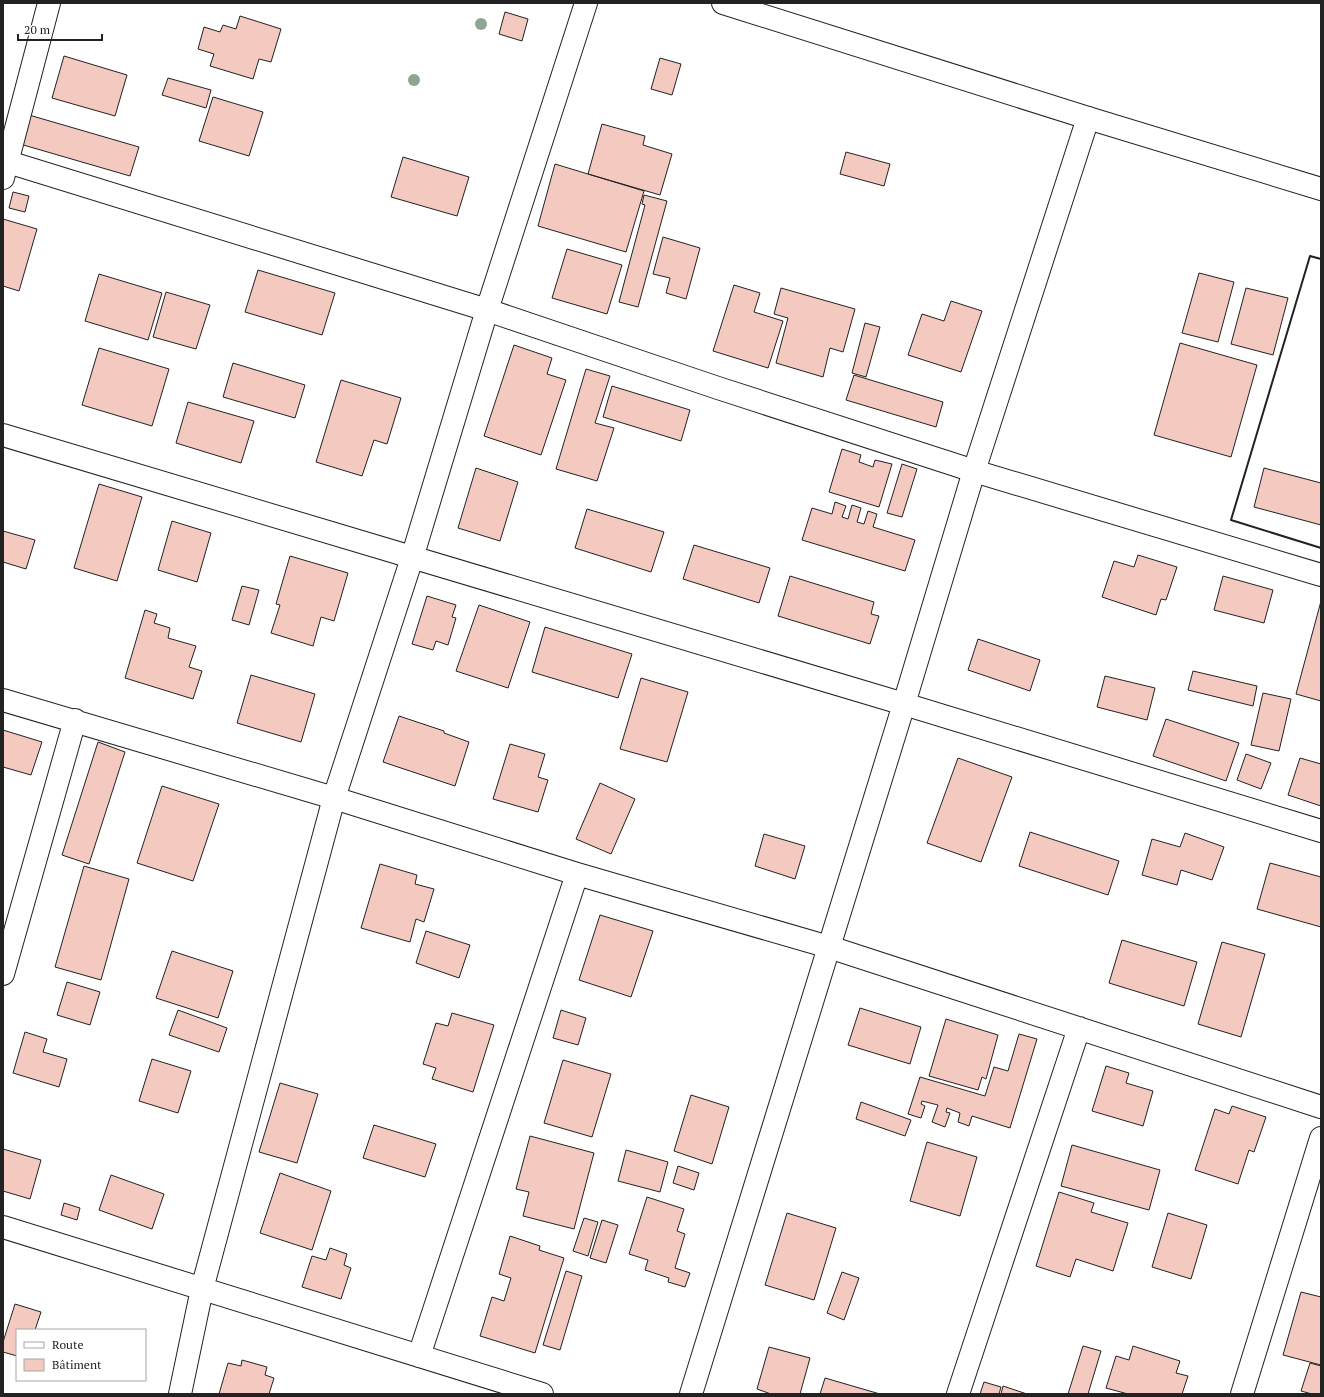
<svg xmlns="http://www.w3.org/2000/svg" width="1324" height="1397" font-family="'PT Serif',serif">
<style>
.building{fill:#f3c9c0;stroke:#222}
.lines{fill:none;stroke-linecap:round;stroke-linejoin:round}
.street-casing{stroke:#222;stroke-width:24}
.primary-casing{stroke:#222;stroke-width:24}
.street{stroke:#fff;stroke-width:22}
.primary{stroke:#fff;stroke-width:22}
.wall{stroke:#222;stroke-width:2}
.tree{fill:#8da692}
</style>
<rect width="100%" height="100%" fill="#fff"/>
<!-- building -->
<path class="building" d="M505,12L528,19L522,41L499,34Z
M240,16L281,29L271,62L259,59L253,79L210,66L214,54L198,49L204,27L220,32L223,25L236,29Z
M64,56L127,75L115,116L52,98Z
M660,58L681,64L672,95L651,89Z
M168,78L211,90L206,108L162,95Z
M213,97L263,112L249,156L199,141Z
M29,115L139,147L130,176L20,144Z
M602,124L645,136L643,145L672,154L660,195L588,174Z
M846,152L890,164L884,186L840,174Z
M403,157L469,177L457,216L391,197Z
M555,164L644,191L626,252L538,226Z
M13,192L29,196L25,212L9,208Z
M644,195L667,201L638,307L619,302L645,205L642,204Z
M3,219L37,229L19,291L3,286Z
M663,237L700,248L686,299L666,293L670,278L653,274Z
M567,249L622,265L607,314L552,298Z
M258,270L335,293L322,335L245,312Z
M1199,273L1234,282L1218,342L1182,333Z
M99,274L162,293L148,340L85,321Z
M734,285L760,293L754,312L783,321L768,368L713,351Z
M781,288L855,309L843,352L830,348L823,377L776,363L788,318L774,314Z
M1246,288L1288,298L1273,355L1231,344Z
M166,292L210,305L196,349L153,337Z
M951,301L982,311L961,372L908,355L922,314L944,321Z
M865,323L880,327L866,377L852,373Z
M1180,343L1257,365L1231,457L1154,435Z
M514,345L552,358L547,374L566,380L541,455L484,436Z
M99,348L169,369L152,426L82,405Z
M233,363L305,385L295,418L223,397Z
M586,369L610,376L595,423L614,428L597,481L556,469Z
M854,375L943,402L936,427L846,400Z
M341,380L401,398L387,444L374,440L362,476L316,462Z
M612,386L690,410L681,441L603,417Z
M188,402L254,421L241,463L176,443Z
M842,449L861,455L859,462L873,467L875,460L892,464L879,507L829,492Z
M902,464L917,469L902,517L887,513Z
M476,468L518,482L500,541L458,528Z
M1264,468L1321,483V525L1254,507Z
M99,484L142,497L117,581L74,568Z
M835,502L846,506L842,517L848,519L852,505L861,508L857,522L864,524L868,511L877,514L873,527L915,540L905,571L802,540L812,508L832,514Z
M587,509L664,532L651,572L575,548Z
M172,521L211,533L197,582L158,570Z
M3,531L35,540L26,569L3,562Z
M694,545L770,568L759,603L683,579Z
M1138,555L1177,567L1166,600L1161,599L1156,615L1102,597L1114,561L1134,567Z
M290,556L348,573L334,621L321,617L313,646L271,633L280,605L276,604Z
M790,576L874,602L871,614L879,616L870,644L778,616Z
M1223,576L1273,590L1264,623L1214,610Z
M242,586L259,590L249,625L232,620Z
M427,596L456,605L452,617L456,618L448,645L436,641L433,650L412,644Z
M1321,601V701L1296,694Z
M479,605L530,622L508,688L456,671Z
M145,610L157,614L154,623L170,628L168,638L196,646L189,667L202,671L193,699L125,678Z
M545,627L632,654L618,698L532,672Z
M978,639L1040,660L1030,691L968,670Z
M1193,671L1257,686L1253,706L1188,690Z
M251,675L315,694L301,742L237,723Z
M1105,676L1155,688L1147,720L1097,707Z
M641,678L688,692L667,762L620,749Z
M1263,693L1291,699L1279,751L1251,745Z
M399,716L444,731V733L469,742L455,786L383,762Z
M1166,719L1239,743L1226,781L1153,756Z
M3,730L42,742L31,775L3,767Z
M98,742L125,752L89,864L62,855Z
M510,744L545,754L538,777L548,780L538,812L493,799Z
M1246,754L1271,763L1261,789L1237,780Z
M958,758L1012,777L981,862L927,843Z
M1300,758L1321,764V806L1288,795Z
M600,783L635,799L611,854L576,839Z
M162,786L219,804L193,881L137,863Z
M1030,832L1119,861L1108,895L1019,866Z
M1185,833L1224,847L1212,880L1181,870L1177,885L1142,875L1152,839L1180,847Z
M764,834L805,846L795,879L755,866Z
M1270,863L1321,877V927L1257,909Z
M380,864L417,875L415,884L434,889L424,922L416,919L410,942L361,928Z
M84,866L129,879L101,980L55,967Z
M600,915L653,931L631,997L579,980Z
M426,931L470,945L459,978L416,963Z
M1122,940L1197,962L1184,1006L1109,983Z
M1222,942L1265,954L1241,1037L1198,1024Z
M172,951L233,971L218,1018L156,998Z
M67,982L100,992L90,1025L57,1015Z
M860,1008L921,1027L910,1064L848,1045Z
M178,1010L227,1028L219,1052L169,1035Z
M561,1010L586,1018L578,1045L553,1038Z
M452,1013L494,1025L473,1092L432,1079L436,1068L423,1064L436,1023L448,1026Z
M946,1019L998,1035L986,1079L982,1077L978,1090L929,1076Z
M25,1032L47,1039L43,1052L67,1059L59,1087L13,1073Z
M1019,1034L1037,1039L1010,1128L972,1116L969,1126L958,1122L960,1113L947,1108L946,1112L950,1113L945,1127L932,1122L938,1105L922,1101L921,1104L925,1106L921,1118L908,1114L920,1077L985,1096L994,1067L1008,1071Z
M152,1059L191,1071L178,1113L139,1101Z
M563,1060L611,1074L592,1137L544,1123Z
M1106,1066L1129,1073L1126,1083L1153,1091L1143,1126L1092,1111Z
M280,1083L318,1094L297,1163L259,1152Z
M691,1095L729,1107L712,1164L674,1151Z
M861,1102L911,1120L905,1136L856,1119Z
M1232,1106L1266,1117L1254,1152L1249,1150L1238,1184L1195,1170L1215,1109L1229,1114Z
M374,1125L436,1144L425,1177L363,1158Z
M530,1136L594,1153L574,1229L523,1216L529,1192L516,1189Z
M927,1142L977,1157L960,1216L910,1201Z
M1072,1145L1160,1170L1149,1210L1061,1186Z
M3,1149L41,1160L30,1199L3,1191Z
M626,1150L668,1162L660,1192L618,1181Z
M678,1166L699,1173L694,1190L673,1183Z
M280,1173L331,1191L312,1250L260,1233Z
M111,1175L164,1194L152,1229L99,1210Z
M1059,1192L1094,1203L1091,1212L1128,1223L1113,1271L1076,1259L1070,1277L1036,1266Z
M647,1197L684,1209L677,1231L685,1234L675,1268L690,1273L685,1287L668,1282L669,1278L645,1270L648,1260L629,1254Z
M64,1203L80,1208L77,1220L61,1215Z
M787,1213L836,1228L814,1300L765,1285Z
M1168,1213L1207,1225L1191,1279L1152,1267Z
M584,1218L598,1222L588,1256L573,1251Z
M602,1220L618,1225L606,1263L590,1258Z
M510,1236L540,1246L539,1250L564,1258L535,1353L480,1336L492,1297L504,1301L511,1278L499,1274Z
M330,1248L347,1254L344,1265L351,1268L341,1299L302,1287L312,1256L326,1260Z
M566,1271L582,1276L560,1350L543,1345Z
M842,1272L859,1278L844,1320L827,1313Z
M1301,1292L1321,1297V1365L1283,1355Z
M15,1304L41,1312L35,1330H17V1356L3,1352V1342Z
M1083,1346L1101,1351L1088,1394H1068Z
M1133,1346L1180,1361L1176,1373L1188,1376L1182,1394H1128L1106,1388L1116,1356L1129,1360Z
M769,1347L810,1358L800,1394H771L757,1389Z
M242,1360L267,1367L265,1375L274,1378L269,1394H219L228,1363L241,1366Z
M1310,1363L1321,1366V1394H1312L1301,1391Z
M825,1378L880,1394H820Z
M984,1382L1001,1387L999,1394H980Z
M1003,1386L1027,1394H1001Z"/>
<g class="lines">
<defs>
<path id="street" d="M3,159L8,162L487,310L718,388L974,471L1321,575
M3,178L49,3
M3,435L904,704L1321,831
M3,700L334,798L577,874L829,947L1321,1107
M3,974L75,720
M3,1227L542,1394
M419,1356L577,874
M180,1394L202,1289L334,798L412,558L487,310L586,3
M691,1394L904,704L974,471L1088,118
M958,1394L1079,1028
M1242,1394L1321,1138"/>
<path id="primary" d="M723,3L1088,118L1321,189"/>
</defs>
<!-- street casing -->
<use href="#street" class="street-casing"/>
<!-- primary casing -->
<use href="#primary" class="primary-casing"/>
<!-- street -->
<use href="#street" class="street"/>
<!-- primary -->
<use href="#primary" class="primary"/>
<!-- wall -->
<path class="wall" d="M1321,259L1310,256L1231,520L1321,548"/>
</g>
<!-- trees -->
<g class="tree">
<circle cx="481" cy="24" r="6"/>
<circle cx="414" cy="80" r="6"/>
</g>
<!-- border -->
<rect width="1324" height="1397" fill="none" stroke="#222222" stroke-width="8"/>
<!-- legend -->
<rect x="16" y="1329" width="130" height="52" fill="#ffffff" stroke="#a7a7a7"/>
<rect x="24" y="1342" width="20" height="6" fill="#ffffff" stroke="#a7a7a7"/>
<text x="52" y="1349" font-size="12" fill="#222222">Route</text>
<rect x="24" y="1359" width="20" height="12" fill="#f3c9c0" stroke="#a7a7a7"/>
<text x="52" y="1369" font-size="12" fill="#222222">Bâtiment</text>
<!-- scale -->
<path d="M18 34v6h84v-6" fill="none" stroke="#222222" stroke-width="2"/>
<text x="24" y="34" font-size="12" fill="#222222" stroke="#ffffff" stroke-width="3" paint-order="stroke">20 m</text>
</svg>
